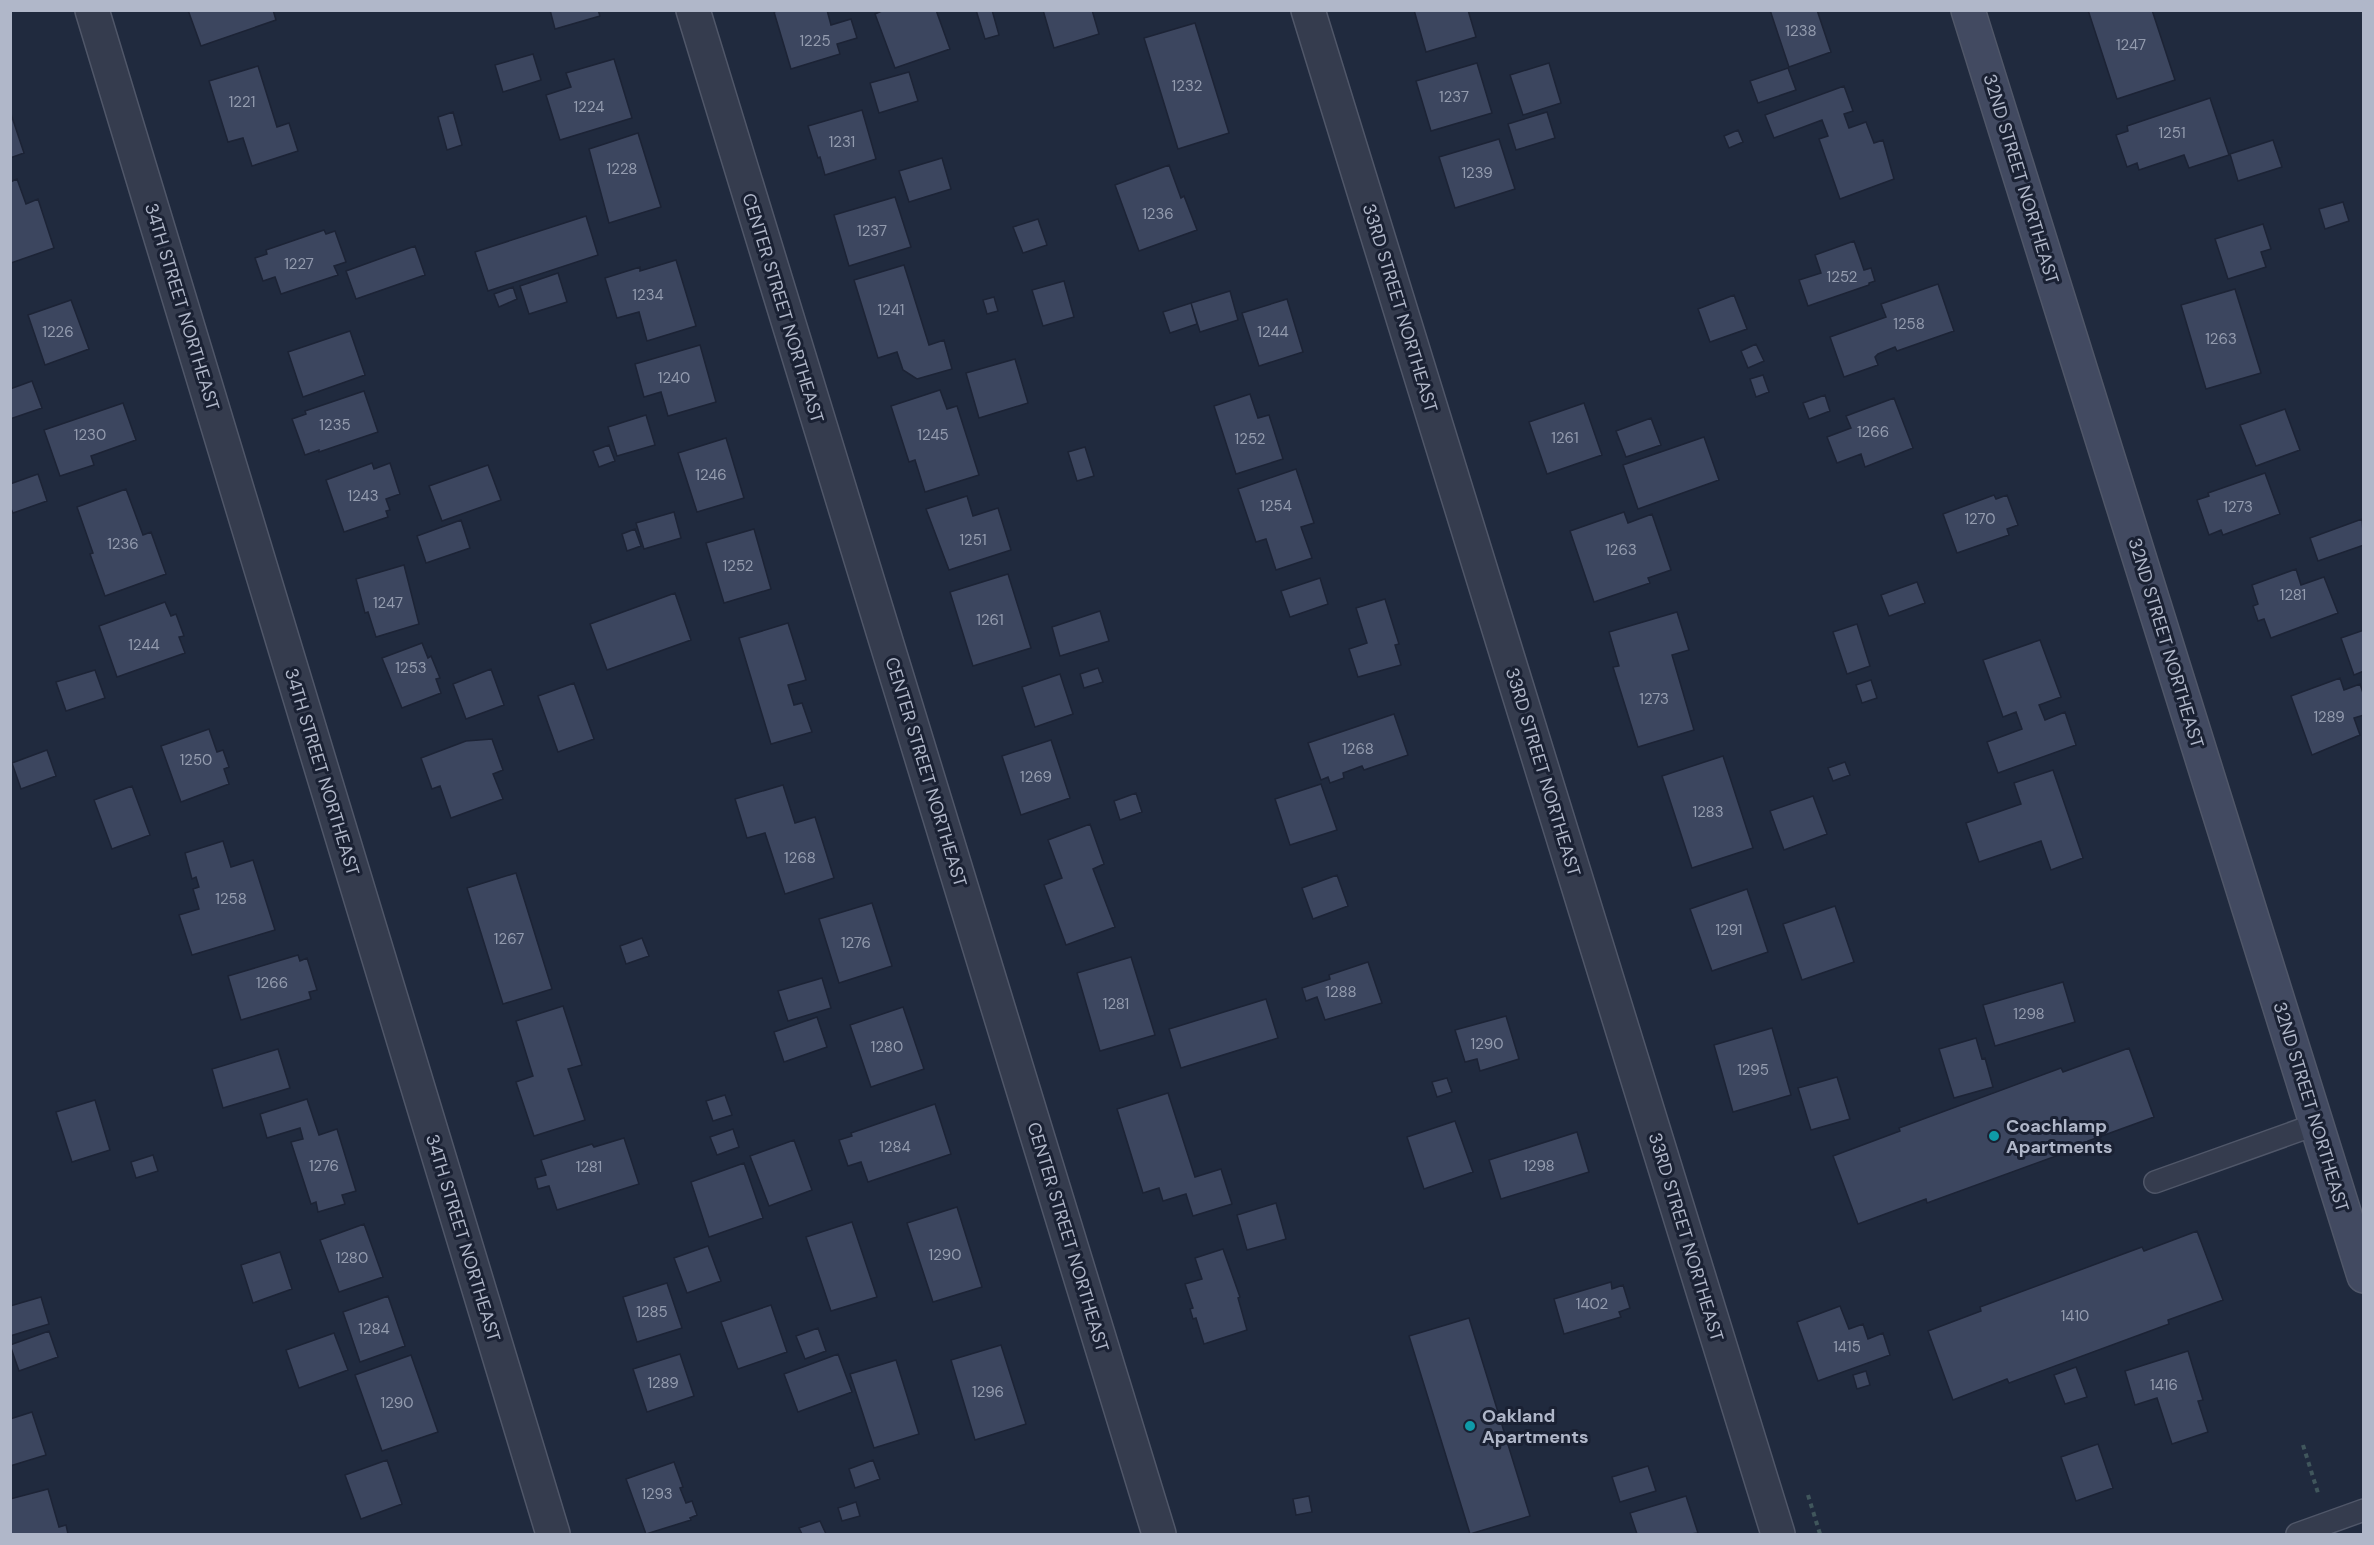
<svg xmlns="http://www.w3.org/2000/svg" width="2374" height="1545" font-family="'DM Sans',sans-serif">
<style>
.building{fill:#3c465f;stroke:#1c2335;stroke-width:1.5}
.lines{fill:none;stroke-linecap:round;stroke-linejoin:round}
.lane-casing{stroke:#505769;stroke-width:24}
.street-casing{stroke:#505769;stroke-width:36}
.secondary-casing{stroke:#505769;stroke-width:36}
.path{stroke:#40565c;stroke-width:4;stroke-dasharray:4.5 4.5;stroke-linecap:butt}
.lane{stroke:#353c4e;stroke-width:21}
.street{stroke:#353c4e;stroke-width:33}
.secondary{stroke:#424a61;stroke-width:33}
.culture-dot{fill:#0f9aa8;stroke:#1a2133;stroke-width:2}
.labels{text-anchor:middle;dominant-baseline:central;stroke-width:6;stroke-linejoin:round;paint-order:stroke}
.number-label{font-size:15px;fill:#939bae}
.street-label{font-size:18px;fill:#b0b7c9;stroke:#1a2133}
.poi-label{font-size:18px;font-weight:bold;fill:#b0b7c9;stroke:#1a2133;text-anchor:start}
</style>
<rect width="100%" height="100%" fill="#202a3e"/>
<!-- building -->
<path class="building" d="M188,10H273L276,20L201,46Z
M550,10H598L600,16L555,29Z
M780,10H827L831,25L851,19L857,38L837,44L840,54L791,69L774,12Z
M884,10H936L950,49L895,68L875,14Z
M976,10H992L999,35L985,39Z
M1043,10H1092L1099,34L1054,48Z
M1414,10H1468L1476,37L1426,52Z
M1770,10H1817L1831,52L1789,67Z
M2088,10H2152L2175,80L2117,99Z
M1195,23L1229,133L1178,149L1144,38Z
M533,54L541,80L503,92L495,65Z
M614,59L632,118L560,140L546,95L571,87L566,73Z
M1477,63L1492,113L1431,131L1416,81Z
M1549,63L1561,103L1523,115L1510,75Z
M258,66L277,127L289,123L298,151L252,166L243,138L228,142L209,81Z
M1788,68L1796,90L1758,103L1750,81Z
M909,72L918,101L879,113L870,83Z
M1844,86L1853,111L1844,114L1849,128L1866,122L1874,143L1883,140L1894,179L1840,199L1819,139L1828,136L1822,120L1774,138L1765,115Z
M2210,98L2229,155L2189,168L2184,155L2139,170L2137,163L2127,167L2116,135L2128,131L2127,126Z
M862,110L876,159L825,175L820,157L818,158L808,126Z
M10,111L24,153L10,158Z
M453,112L462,145L447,150L438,117Z
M1547,112L1555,138L1516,150L1508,124Z
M1738,130L1743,142L1729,148L1724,136Z
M638,133L661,207L609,223L589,149Z
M1499,139L1515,189L1455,208L1439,157Z
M2273,140L2282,167L2238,181L2230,154Z
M942,158L951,189L909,202L899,171Z
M1169,165L1181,198L1184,196L1197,230L1139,251L1115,185Z
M17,179L26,204L38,199L54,248L11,263L10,182Z
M895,197L911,247L849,266L834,215Z
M2343,202L2349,221L2325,229L2319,209Z
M586,216L598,255L488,291L475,252Z
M1038,219L1047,245L1023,253L1013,227Z
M2263,224L2271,249L2261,252L2266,267L2228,279L2215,239Z
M324,230L326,234L335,231L346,262L334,266L338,275L281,294L275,277L263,281L255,258L267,254L266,250Z
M1854,241L1864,270L1871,268L1875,281L1869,283V285L1808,306L1799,280L1821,273L1815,255Z
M415,246L425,275L356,299L346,271Z
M676,260L696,326L647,341L639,312L617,318L605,278L640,267V271Z
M904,265L929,345L944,340L952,369L917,379L903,370L897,352L878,358L854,280Z
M558,273L567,302L529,314L520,286Z
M1064,281L1074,317L1043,326L1032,290Z
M1938,284L1954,331L1897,351L1895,347L1878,354L1875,357L1878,365L1844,377L1830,337L1886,317L1881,304Z
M513,287L517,299L499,307L494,294Z
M2235,289L2261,373L2206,389L2181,305Z
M1230,291L1238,320L1200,332L1191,303Z
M1734,295L1747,329L1710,342L1698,309Z
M994,297L998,311L987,314L983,300Z
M1287,299L1303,352L1259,366L1242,313Z
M71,300L89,349L45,365L28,315Z
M1191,303L1197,324L1170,333L1163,312Z
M350,331L365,375L303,397L288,352Z
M1756,344L1764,361L1748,368L1741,351Z
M700,345L716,402L668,416L661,392L644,397L635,364Z
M1015,359L1028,403L979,418L966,373Z
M1763,375L1769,392L1756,397L1750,379Z
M32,381L42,408L10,419V389Z
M940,390L947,409L957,406L979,475L925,492L915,460L909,462L891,406Z
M364,391L378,432L319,452V450L305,455L292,419L306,414L305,411Z
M1250,394L1258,418L1269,415L1283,459L1236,474L1214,406Z
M1825,395L1830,411L1809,419L1803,403Z
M1894,398L1913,448L1865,467L1861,454L1837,463L1827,437L1851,428L1846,416Z
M123,403L136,440L91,456L94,465L60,476L44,430Z
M1584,403L1602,455L1547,474L1529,422Z
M2285,409L2300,450L2256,466L2240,425Z
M646,415L655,445L617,456L608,427Z
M1651,418L1661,445L1626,457L1616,431Z
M1704,437L1719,480L1638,509L1623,465Z
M726,438L744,498L697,512L678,453Z
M609,445L615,461L599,467L593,451Z
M1085,447L1094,476L1077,481L1068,452Z
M372,463L374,469L390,463L400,494L386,499L390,510L386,511L388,517L344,532L326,480Z
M488,465L501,500L442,521L429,486Z
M1296,469L1314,523L1301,527L1312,558L1276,570L1266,539L1256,542L1238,489Z
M2265,473L2280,514L2223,535L2221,530L2209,535L2197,500L2209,496L2208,493Z
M38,474L47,501L13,513L10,507V484Z
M126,489L143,535L151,532L166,574L105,596L90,554L93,553L77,507Z
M1994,495L1996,499L2007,495L2018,525L2007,529L2009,535L1957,553L1943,514Z
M967,496L973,516L998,508L1011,550L949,570L926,509Z
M674,512L681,538L644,549L636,523Z
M1624,512L1628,523L1652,514L1671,570L1648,578L1650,583L1594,602L1570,531Z
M2362,519L2364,545L2318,561L2310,538Z
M461,520L470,548L426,563L417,536Z
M635,529L641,546L627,551L622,534Z
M754,529L771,589L724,603L706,543Z
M404,565L419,624L376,637L368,612L365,613L356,579Z
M2296,569L2301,585L2324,577L2338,613L2271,638L2264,619L2258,621L2253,606L2258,604L2252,585Z
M1008,574L1031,648L973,666L950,592Z
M1320,578L1328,604L1290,617L1281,591Z
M1917,582L1925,603L1889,616L1881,595Z
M675,593L691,640L607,670L590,624Z
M1385,599L1399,644L1395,645L1401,665L1358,677L1349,649L1367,643L1356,608Z
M165,602L171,616L176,614L184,636L179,637L185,653L117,677L99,626Z
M1100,611L1109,641L1060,656L1052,627Z
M1677,612L1689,650L1672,655L1694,730L1638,747L1613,667L1619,666L1609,632Z
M788,623L806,680L788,685L794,705L802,703L812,732L771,744L739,638Z
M1857,624L1870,666L1847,674L1833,632Z
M2364,630V671L2354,675L2341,638Z
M2040,640L2061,697L2039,705L2045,720L2065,712L2076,745L1998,773L1987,742L2022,729L2016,712L2003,717L1983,660Z
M422,643L428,658L431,656L440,678L436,679L441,693L402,708L382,658Z
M1098,668L1103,682L1084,688L1080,674Z
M491,669L504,705L466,719L453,684Z
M95,670L105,698L66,711L56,682Z
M1060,674L1073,714L1035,727L1022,687Z
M2340,678L2344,690L2360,684L2364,696V715L2354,718L2360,735L2312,755L2291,696Z
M1871,680L1877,698L1862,703L1856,685Z
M574,683L594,739L558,752L538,696Z
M1394,714L1408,755L1364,770L1362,766L1343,773L1344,778L1330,783L1328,777L1321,780L1308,743Z
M209,729L217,752L223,750L229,767L224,769L229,784L181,802L161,746Z
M492,739L503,770L493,774L503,799L451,818L440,786L432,789L421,758L466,741Z
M1051,740L1070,798L1021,815L1002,756Z
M47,750L56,776L21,789L12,763Z
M1723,756L1753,848L1692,868L1662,776Z
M1845,762L1850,775L1833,781L1828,768Z
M2053,770L2083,858L2051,870L2041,841L1979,862L1966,823L2021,804L2014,783Z
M1321,784L1337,830L1290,845L1275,799Z
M783,785L795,823L815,817L834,878L785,894L765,833L747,838L735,799Z
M132,786L150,835L112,849L94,800Z
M1136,793L1142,812L1120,820L1114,801Z
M1813,796L1827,834L1784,850L1770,811Z
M1090,824L1104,864L1093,869L1115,927L1066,945L1044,885L1062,878L1048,840Z
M223,841L231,867L253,860L275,930L192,955L179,915L199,909L193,889L199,887L196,877L192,879L185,853Z
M516,873L552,989L503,1004L467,888Z
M1337,875L1348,906L1313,919L1302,888Z
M1747,889L1768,952L1712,971L1690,909Z
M872,903L892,966L839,983L819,919Z
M1835,906L1854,962L1802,980L1783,924Z
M642,938L649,956L626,964L620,946Z
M298,955L300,961L307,958L317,990L309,992L311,999L241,1020L228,976Z
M1131,957L1155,1035L1100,1051L1077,973Z
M1368,962L1382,1003L1325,1020L1317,997L1306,1001L1302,988L1330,979L1329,975Z
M822,978L831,1008L788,1021L778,991Z
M2063,982L2075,1022L1995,1046L1983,1005Z
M1266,999L1278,1038L1181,1068L1169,1029Z
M563,1006L582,1065L568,1069L585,1120L534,1136L516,1082L533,1076L516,1021Z
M903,1007L924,1069L871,1087L850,1025Z
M1506,1016L1519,1059L1480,1071L1477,1059L1465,1062L1455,1030Z
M817,1017L827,1047L784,1062L774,1032Z
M1772,1028L1791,1095L1733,1112L1714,1045Z
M1976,1038L1982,1059L1985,1058L1993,1087L1954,1098L1939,1049Z
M2129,1048L2154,1117L2088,1141L2089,1144L1927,1203L1926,1199L1858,1224L1833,1156L1900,1131L1899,1128L2061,1068L2063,1072Z
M278,1049L290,1088L223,1108L212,1069Z
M1837,1077L1850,1119L1811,1130L1798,1088Z
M1447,1078L1452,1092L1437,1097L1432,1082Z
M1168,1093L1195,1177L1221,1169L1232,1204L1193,1216L1186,1194L1163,1201L1159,1188L1143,1193L1117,1109Z
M725,1095L732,1115L713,1121L706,1101Z
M307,1099L319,1135L337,1129L356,1191L342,1195L345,1204L318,1212L316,1202L311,1204L291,1142L303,1139L300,1128L267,1138L260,1114Z
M95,1100L110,1150L72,1162L56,1112Z
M935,1104L951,1154L868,1182L861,1162L848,1166L839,1140L852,1136L851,1133Z
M1455,1121L1473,1172L1424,1189L1407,1137Z
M733,1129L739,1147L717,1155L710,1137Z
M1577,1132L1589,1172L1501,1199L1489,1160Z
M624,1138L639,1184L557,1210L549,1186L538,1189L535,1178L546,1175L541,1160L592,1144L594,1147Z
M794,1140L812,1190L769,1206L750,1156Z
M153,1155L158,1171L136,1178L131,1162Z
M744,1163L763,1218L709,1237L691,1182Z
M1276,1203L1286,1239L1247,1250L1237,1215Z
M957,1207L982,1287L933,1302L907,1223Z
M852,1222L877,1297L831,1311L806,1237Z
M364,1224L383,1277L339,1292L320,1240Z
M2197,1231L2223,1300L2168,1320L2169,1324L2009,1383L2007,1379L1953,1400L1928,1331L1981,1311L1980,1307L2142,1247L2144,1251Z
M708,1246L721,1281L687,1293L674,1258Z
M1223,1249L1240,1297L1238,1298L1247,1330L1204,1344L1196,1318L1193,1319L1190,1309L1193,1308L1185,1284L1202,1279L1195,1258Z
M280,1252L292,1289L253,1303L241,1265Z
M1611,1282L1612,1289L1623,1285L1630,1308L1619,1312L1621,1317L1564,1334L1554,1299Z
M667,1283L682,1328L637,1342L623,1297Z
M388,1296L405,1346L360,1362L343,1312Z
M41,1297L49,1324L10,1336V1306Z
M771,1305L787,1352L738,1369L721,1322Z
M1840,1306L1849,1329L1863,1324L1868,1339L1883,1333L1890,1355L1818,1381L1797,1322Z
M1469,1318L1530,1516L1470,1534L1409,1336Z
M818,1328L826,1351L805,1359L796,1336Z
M49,1331L58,1357L19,1371L10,1345Z
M334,1333L348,1370L299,1388L286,1350Z
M1001,1345L1026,1424L975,1440L951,1360Z
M2188,1351L2203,1400L2198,1401L2208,1432L2172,1444L2157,1398L2135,1405L2125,1371Z
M680,1354L694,1396L647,1412L633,1369Z
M838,1354L852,1392L798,1412L784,1374Z
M411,1355L438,1432L382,1451L355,1375Z
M896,1360L919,1434L874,1448L850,1374Z
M2076,1367L2087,1397L2065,1404L2054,1375Z
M1866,1371L1870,1385L1857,1389L1853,1375Z
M32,1412L46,1455L10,1466V1419Z
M2098,1444L2113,1488L2076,1501L2061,1457Z
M387,1460L402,1504L361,1519L345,1475Z
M873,1460L880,1479L855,1488L849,1469Z
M674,1462L683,1487L680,1488L686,1503L692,1501L697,1515L690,1518L691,1520L646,1534L626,1479Z
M1648,1466L1656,1491L1620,1502L1612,1477Z
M48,1489L59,1527L66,1525L68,1534H10V1499Z
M1309,1496L1312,1512L1296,1515L1293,1499Z
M1686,1496L1698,1533L1691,1534H1637L1630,1513Z
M856,1502L860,1516L842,1521L838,1508Z
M820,1521L826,1534H802L799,1528Z"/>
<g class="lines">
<defs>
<path id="lane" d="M2155,1182L2317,1124
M2297,1534L2364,1510"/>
<path id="street" d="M92,10L553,1534
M693,10L1159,1534
M1308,10L1778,1534"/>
<path id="secondary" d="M1968,10L2364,1276"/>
</defs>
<!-- lane casing -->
<use href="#lane" class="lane-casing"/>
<!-- street casing -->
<use href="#street" class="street-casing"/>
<!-- secondary casing -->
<use href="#secondary" class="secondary-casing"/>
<!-- path -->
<path class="path" d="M2303,1445L2318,1493
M1808,1495L1820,1534"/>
<!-- lane -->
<use href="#lane" class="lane"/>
<!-- street -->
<use href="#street" class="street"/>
<!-- secondary -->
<use href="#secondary" class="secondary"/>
</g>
<!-- markers -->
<g class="culture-dot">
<circle cx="1994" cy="1136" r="6"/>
<circle cx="1470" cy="1426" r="6"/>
</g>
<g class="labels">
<!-- number labels -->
<g class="number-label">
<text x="1801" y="31">1238</text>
<text x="815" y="41">1225</text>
<text x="2131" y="45">1247</text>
<text x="1187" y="86">1232</text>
<text x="1454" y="97">1237</text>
<text x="242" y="102">1221</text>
<text x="589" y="107">1224</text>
<text x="2172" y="133">1251</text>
<text x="842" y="142">1231</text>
<text x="622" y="169">1228</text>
<text x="1477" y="173">1239</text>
<text x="1158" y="214">1236</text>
<text x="872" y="231">1237</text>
<text x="299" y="264">1227</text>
<text x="1842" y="277">1252</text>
<text x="648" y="295">1234</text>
<text x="891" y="310">1241</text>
<text x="1909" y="324">1258</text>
<text x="58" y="332">1226</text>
<text x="1273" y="332">1244</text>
<text x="2221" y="339">1263</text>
<text x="674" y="378">1240</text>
<text x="335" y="425">1235</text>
<text x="1873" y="432">1266</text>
<text x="90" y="435">1230</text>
<text x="933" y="435">1245</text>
<text x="1565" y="438">1261</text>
<text x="1250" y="439">1252</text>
<text x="711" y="475">1246</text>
<text x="363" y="496">1243</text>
<text x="1276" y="506">1254</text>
<text x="2238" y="507">1273</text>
<text x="1980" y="519">1270</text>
<text x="973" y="540">1251</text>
<text x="123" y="544">1236</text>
<text x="1621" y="550">1263</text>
<text x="738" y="566">1252</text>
<text x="2293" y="595">1281</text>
<text x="388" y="603">1247</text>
<text x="990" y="620">1261</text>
<text x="144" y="645">1244</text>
<text x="411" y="668">1253</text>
<text x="1654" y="699">1273</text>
<text x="2329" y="717">1289</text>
<text x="1358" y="749">1268</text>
<text x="196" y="760">1250</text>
<text x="1036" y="777">1269</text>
<text x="1708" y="812">1283</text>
<text x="800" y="858">1268</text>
<text x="231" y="899">1258</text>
<text x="1729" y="930">1291</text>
<text x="509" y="939">1267</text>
<text x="856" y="943">1276</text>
<text x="272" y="983">1266</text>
<text x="1341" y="992">1288</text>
<text x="1116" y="1004">1281</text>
<text x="2029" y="1014">1298</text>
<text x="1487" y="1044">1290</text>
<text x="887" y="1047">1280</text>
<text x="1753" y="1070">1295</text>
<text x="895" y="1147">1284</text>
<text x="324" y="1166">1276</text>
<text x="1539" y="1166">1298</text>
<text x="589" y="1167">1281</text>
<text x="945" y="1255">1290</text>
<text x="352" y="1258">1280</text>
<text x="1592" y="1304">1402</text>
<text x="652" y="1312">1285</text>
<text x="2075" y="1316">1410</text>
<text x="374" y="1329">1284</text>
<text x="1847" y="1347">1415</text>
<text x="663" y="1383">1289</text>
<text x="2164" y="1385">1416</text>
<text x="988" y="1392">1296</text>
<text x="397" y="1403">1290</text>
<text x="657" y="1494">1293</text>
</g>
<!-- street labels -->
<g class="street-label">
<text transform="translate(2021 179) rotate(73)">32ND STREET NORTHEAST</text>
<text transform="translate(182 307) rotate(73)">34TH STREET NORTHEAST</text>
<text transform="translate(783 308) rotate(73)">CENTER STREET NORTHEAST</text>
<text transform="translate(1400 308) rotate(73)">33RD STREET NORTHEAST</text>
<text transform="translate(2166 643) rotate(73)">32ND STREET NORTHEAST</text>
<text transform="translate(322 772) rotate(73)">34TH STREET NORTHEAST</text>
<text transform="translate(926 772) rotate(73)">CENTER STREET NORTHEAST</text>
<text transform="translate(1543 772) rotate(73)">33RD STREET NORTHEAST</text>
<text transform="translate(2311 1107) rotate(73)">32ND STREET NORTHEAST</text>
<text transform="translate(1068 1237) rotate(73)">CENTER STREET NORTHEAST</text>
<text transform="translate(1686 1237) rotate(73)">33RD STREET NORTHEAST</text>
<text transform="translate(463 1238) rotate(73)">34TH STREET NORTHEAST</text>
</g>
<!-- poi labels -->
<g class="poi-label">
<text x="2006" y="1126">Coachlamp<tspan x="2006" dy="21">Apartments</tspan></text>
<text x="1482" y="1416">Oakland<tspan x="1482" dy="21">Apartments</tspan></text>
</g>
</g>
<!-- border -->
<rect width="2374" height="1545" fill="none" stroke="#b0b7c9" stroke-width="24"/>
</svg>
